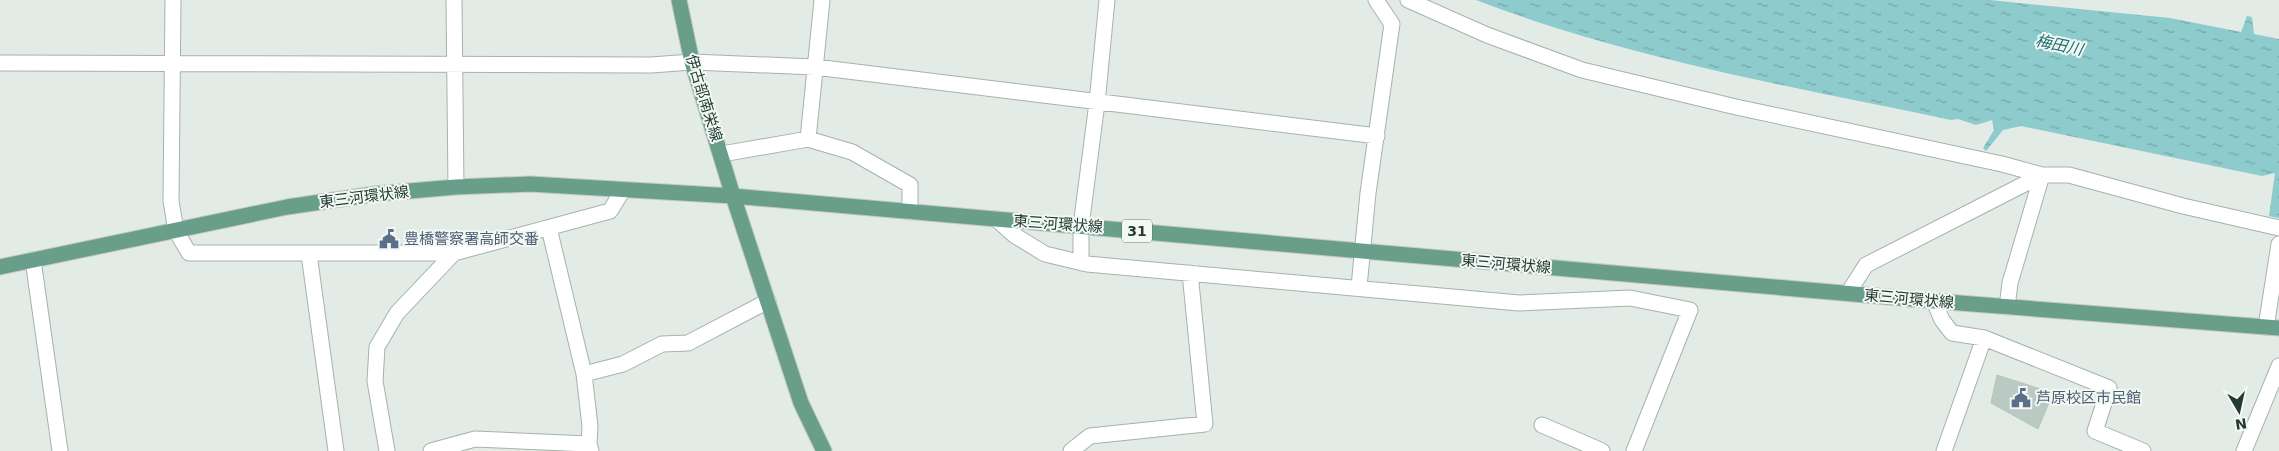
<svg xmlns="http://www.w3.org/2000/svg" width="2279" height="451" font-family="'DejaVu Sans','Noto Sans JP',sans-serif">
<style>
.water{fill:url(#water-ripples)}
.building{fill:#bac9c1;stroke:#b5c4bc}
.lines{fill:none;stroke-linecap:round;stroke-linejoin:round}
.minor-casing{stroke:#a5b3ac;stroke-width:17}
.major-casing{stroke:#c1c8c6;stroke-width:17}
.minor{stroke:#fff;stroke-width:15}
.major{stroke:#699e8a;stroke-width:15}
.labels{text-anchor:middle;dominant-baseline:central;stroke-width:4;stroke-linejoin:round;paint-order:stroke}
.shield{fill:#f2f8f4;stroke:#61746c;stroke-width:1}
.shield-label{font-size:14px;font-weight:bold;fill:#233b32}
.street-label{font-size:15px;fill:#233b32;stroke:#f2f8f4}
.service-label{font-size:15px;fill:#4e5e75;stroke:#f2f8f4;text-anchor:start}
.water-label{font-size:16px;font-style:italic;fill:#216f73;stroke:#f2f8f4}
</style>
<defs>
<pattern id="water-ripples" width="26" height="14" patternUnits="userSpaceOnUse" patternTransform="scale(1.25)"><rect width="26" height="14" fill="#8dcbcd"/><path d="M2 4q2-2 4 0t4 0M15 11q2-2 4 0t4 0" fill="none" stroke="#73a6a7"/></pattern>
</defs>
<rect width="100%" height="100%" fill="#e2ebe6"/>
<!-- water -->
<path class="water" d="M1476,0H1990L2170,18L2241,32L2247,16L2252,17L2254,34L2279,39V218L2269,216L2275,173L2262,176L2021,126L2003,130L1986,151L1983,148L1994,130L1992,120L1976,125L1958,119L1951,120C1794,87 1626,58 1476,0Z"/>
<!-- building -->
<path class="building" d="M1997,375L2053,393L2038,429L1991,403Z"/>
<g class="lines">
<defs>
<path id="minor" d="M173,0L171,201L176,231L189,253H454L610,211L623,190
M454,0L456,187
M1408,0L1487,35L1582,70L1736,107L2002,164L2042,175H2069L2183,206L2279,228
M0,63L651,65L692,62L815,67L1377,136
M808,139L822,0
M722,154L808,139L852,152L910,185V212
M996,219L1014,235L1045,254L1087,264L1519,303L1630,298L1690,310L1634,451
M549,228L584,374L590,426L589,444L591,451
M309,254L336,451
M33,260L60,451
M1081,263V226L1097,103L1107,0
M1359,287L1368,193L1392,24L1376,0
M1848,293L1866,265L2042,175
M1934,301L1942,320L1952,333L1984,338L2109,388L2095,431L2143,451
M2007,307L2010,283L2042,175
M2266,327L2279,244
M584,374L623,364L662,344L688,343L768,301
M1542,425L1602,451
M387,451L375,381L377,347L397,313L454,253
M431,451L475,439L589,444
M1071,451L1090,436L1205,424L1190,273
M1944,451L1984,338
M2244,451L2279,366"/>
<path id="major" d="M679,0L692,62L733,196L801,403L824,451
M0,267L287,207L375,194L456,187L530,184L733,196L1934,301L2279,328"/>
</defs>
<!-- minor casing -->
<use href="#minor" class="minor-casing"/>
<!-- major casing -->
<use href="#major" class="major-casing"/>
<!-- minor -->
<use href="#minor" class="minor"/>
<!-- major -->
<use href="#major" class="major"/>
</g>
<!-- icons -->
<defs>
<symbol id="civic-bare" viewBox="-9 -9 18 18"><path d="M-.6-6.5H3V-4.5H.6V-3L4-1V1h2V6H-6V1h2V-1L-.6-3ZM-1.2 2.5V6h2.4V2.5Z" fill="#5c6f8a" stroke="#f2f8f4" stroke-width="2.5" paint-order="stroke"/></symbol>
</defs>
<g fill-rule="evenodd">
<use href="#civic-bare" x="375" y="225" width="28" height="28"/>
<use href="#civic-bare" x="2007" y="384" width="28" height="28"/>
</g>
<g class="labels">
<!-- shield labels -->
<rect class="shield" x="1122" y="219.5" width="30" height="23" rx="4"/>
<g class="shield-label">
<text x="1137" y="231">31</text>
</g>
<!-- street labels -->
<g class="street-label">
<text transform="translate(704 98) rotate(73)">伊古部南栄線</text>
<text transform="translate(364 197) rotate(-7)">東三河環状線</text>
<text transform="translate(1058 224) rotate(4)">東三河環状線</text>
<text transform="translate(1506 264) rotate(5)">東三河環状線</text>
<text transform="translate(1909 299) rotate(5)">東三河環状線</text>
</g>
<!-- service labels -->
<g class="service-label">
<text x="404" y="239">豊橋警察署高師交番</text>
<text x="2036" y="398">芦原校区市民館</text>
</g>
<!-- water labels -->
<g class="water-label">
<text transform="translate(2059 45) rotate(12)">梅田川</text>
</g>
</g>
<!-- north arrow -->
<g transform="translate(2239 411) rotate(171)" stroke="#f2f8f4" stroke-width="4" paint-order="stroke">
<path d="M0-4L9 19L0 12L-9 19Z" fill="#233b32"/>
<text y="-8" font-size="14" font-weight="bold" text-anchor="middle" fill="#233b32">N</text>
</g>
</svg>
